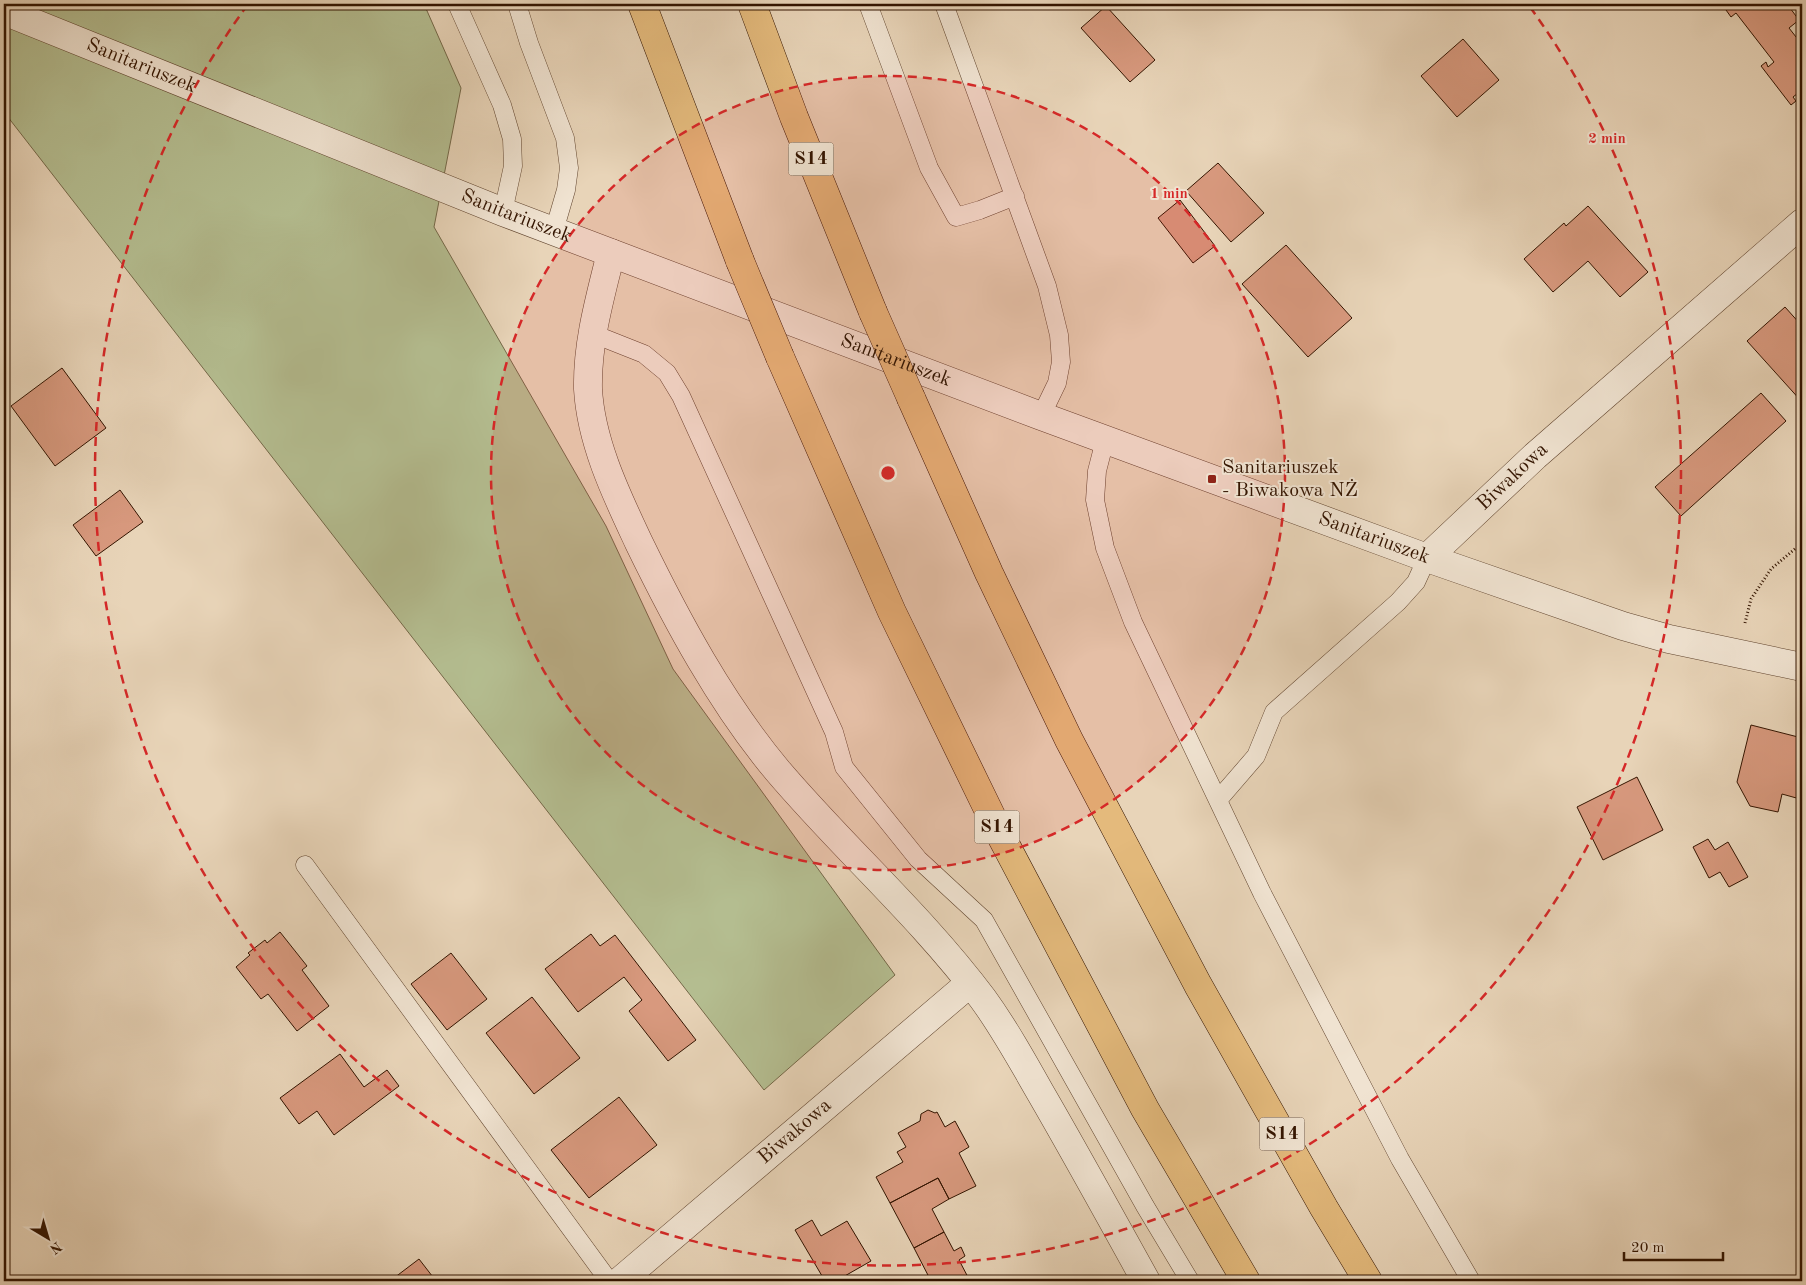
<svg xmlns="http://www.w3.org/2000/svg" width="1806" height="1285" font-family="'Old Standard TT',serif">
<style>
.green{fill:#b4bd90;stroke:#746848}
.building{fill:#d8997e;stroke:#331400}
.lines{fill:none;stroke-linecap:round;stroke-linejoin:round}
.service-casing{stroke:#60442e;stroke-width:19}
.minor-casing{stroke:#60442e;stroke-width:29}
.tertiary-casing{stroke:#60442e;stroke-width:29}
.motorway-casing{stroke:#331400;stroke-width:29}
.path{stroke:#331400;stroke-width:3;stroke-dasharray:1 2.5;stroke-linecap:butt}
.service{stroke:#f0e3d1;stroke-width:18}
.minor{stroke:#f0e3d1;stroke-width:28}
.tertiary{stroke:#f0e3d1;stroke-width:28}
.motorway{stroke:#e4ba7c;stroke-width:28}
.motorway-bridge-casing{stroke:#331400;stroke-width:29;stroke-linecap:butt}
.motorway-bridge{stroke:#e4ba7c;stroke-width:28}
.ring{fill:none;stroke:#d62828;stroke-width:2.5;stroke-dasharray:9 6}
.poi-dot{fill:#8f2418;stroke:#f0e3d1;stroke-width:2}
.labels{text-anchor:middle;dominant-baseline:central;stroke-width:4;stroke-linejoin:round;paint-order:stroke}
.shield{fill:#f0e3d1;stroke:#6c523f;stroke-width:1}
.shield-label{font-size:19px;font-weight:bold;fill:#331400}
.street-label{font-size:20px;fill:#331400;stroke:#f0e3d1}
.poi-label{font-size:20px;fill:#331400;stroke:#f0e3d1;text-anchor:start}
.centre{fill:#d62828;stroke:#f0e3d1;stroke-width:2.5}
.ring-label{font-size:15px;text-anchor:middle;font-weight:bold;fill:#d62828;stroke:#f0e3d1;stroke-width:4;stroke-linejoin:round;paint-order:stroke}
</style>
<rect width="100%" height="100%" fill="#e8d4b8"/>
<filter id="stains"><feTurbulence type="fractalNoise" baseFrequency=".004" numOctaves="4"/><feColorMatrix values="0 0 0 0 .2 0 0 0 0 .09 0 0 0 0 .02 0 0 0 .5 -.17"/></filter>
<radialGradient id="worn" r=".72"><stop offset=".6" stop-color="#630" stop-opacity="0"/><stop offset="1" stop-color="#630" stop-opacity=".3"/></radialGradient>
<!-- green -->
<path class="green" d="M4,4H424L461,88L434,227L606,526L673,669L895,975L764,1090L4,112Z"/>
<!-- building -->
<path class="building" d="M1734,4H1787L1799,20L1789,28L1800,42L1802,40V90L1793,97L1796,101L1791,105L1761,66L1766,62L1768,67L1774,62L1736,13L1731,17L1726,10Z
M1106,6L1155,60L1130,82L1081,28Z
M1463,39L1499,80L1457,117L1421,76Z
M1218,163L1264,213L1231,242L1186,191Z
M1180,200L1215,246L1193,263L1158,218Z
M1588,206L1648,272L1620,297L1588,261L1553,292L1524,259L1564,223L1566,226Z
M1286,245L1352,318L1308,357L1242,284Z
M1785,307L1802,326V402L1747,341Z
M62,368L106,428L55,466L11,406Z
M1761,393L1786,421L1681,516L1655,487Z
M120,490L143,522L96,556L73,525Z
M1751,725L1802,738V789L1800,799L1782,794L1778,812L1750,806L1737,782Z
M1637,777L1663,830L1603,860L1577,807Z
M1708,839L1715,850L1728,842L1748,877L1729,887L1720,872L1709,878L1693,847Z
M280,932L307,966L302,970L329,1006L297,1031L268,994L261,999L236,967L250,955L248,953L265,940L267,943Z
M591,934L600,946L615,935L696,1040L668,1061L629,1011L642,1000L624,977L578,1012L545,969Z
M451,953L487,999L447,1030L411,984Z
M532,997L580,1058L534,1094L486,1033Z
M340,1054L364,1087L387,1070L399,1086L334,1135L317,1111L299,1124L280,1098Z
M619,1097L657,1145L589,1198L551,1150Z
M928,1110L935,1113L937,1112L945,1127L955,1121L969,1147L959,1153L976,1186L949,1199L938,1178L890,1203L876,1177L903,1162L897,1152L906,1147L898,1133L920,1121L921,1114Z
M938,1178L949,1199L932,1209L944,1232L914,1248L890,1203Z
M812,1220L821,1236L847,1221L871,1261L836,1281H825L795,1230Z
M944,1232L954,1251L961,1247L965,1256L959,1260L970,1281H931L914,1248Z
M419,1259L436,1281H390Z"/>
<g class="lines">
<defs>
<path id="service" d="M457,4L502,105L512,139L513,166L503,212
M517,4L529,43L565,138L569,168L566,190L554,231
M868,4L929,168L956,217L980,210L1015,196
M944,4L1047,286L1059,335L1061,362L1057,383L1041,416
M591,333L644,354L667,373L681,396L834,732L844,767L918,859L984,920L1145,1206L1190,1281
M1105,440L1097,471L1095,500L1105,548L1133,622L1262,893L1400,1159L1471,1281
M1218,800L1256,756L1274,712L1398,602L1416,582L1427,558
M305,865L609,1281"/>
<g id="minor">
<path d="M611,253C600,298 587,342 588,389C591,443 617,496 639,543C677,621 721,703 777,770C843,848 921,916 983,999C1004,1028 1022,1060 1040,1092C1076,1154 1111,1218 1146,1281"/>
<path id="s1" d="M1427,558L1535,456L1802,223"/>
<path id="s2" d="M620,1281L970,983"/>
</g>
<g id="tertiary">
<path id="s3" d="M4,11L503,212L1041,416L1427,558L1623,626L1669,639L1802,667"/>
</g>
<path id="motorway" d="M642,4L740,261
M752,4L794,117L873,312
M780,357L892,612L1001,836L1145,1109L1246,1281
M911,398L989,573L1069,740L1198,985L1324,1208L1368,1281"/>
</defs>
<!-- service casing -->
<use href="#service" class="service-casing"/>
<!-- minor casing -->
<use href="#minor" class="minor-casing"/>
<!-- tertiary casing -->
<use href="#tertiary" class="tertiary-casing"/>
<!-- motorway casing -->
<use href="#motorway" class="motorway-casing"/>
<!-- path -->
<path class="path" d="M1745,623L1751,599L1771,569L1802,543"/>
<!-- service -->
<use href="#service" class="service"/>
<!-- minor -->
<use href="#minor" class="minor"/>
<!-- tertiary -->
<use href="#tertiary" class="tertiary"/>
<!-- motorway -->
<use href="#motorway" class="motorway"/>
<defs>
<path id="motorway-bridge" d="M740,261L780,357
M873,312L911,398"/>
</defs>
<!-- motorway-bridge casing -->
<use href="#motorway-bridge" class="motorway-bridge-casing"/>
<!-- motorway-bridge -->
<use href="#motorway-bridge" class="motorway-bridge"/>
</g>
<!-- distance rings -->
<circle cx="888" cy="473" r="397" fill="#d62828" fill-opacity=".12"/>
<g class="ring">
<circle cx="888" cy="473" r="397"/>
<path d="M1530 7A793 793 0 1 1 246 7"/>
</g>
<!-- markers -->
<rect class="poi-dot" x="1207" y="474" width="10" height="10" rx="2.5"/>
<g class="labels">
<!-- shield labels -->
<g class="shield">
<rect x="788.5" y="142.5" width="45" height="33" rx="4"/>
<rect x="974.5" y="810.5" width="45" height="33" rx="4"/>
<rect x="1259.5" y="1117.5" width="45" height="33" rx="4"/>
</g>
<g class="shield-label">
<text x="811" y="159">S14</text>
<text x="997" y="827">S14</text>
<text x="1282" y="1134">S14</text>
</g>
<!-- street labels -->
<g class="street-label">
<text stroke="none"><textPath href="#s3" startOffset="148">Sanitariuszek</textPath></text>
<text stroke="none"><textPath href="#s3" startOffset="552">Sanitariuszek</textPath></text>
<text stroke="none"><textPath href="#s3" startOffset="958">Sanitariuszek</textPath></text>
<text stroke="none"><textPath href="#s1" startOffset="118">Biwakowa</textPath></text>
<text stroke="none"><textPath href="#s3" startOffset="1468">Sanitariuszek</textPath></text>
<text stroke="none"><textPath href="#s2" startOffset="230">Biwakowa</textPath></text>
</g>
<!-- poi labels -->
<g class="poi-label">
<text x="1222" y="468">Sanitariuszek<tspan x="1222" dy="23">- Biwakowa NŻ</tspan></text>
</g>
</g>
<circle cx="888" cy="473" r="8" class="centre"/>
<g class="ring-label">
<text x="1607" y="143">2 min</text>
<text x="1169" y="198">1 min</text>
</g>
<!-- margin -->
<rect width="1806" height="1285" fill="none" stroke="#e8d4b8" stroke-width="20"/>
<rect x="5" y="5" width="1796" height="1275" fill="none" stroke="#331400" stroke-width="2.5"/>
<rect x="10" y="10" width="1786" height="1265" fill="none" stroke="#331400"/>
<!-- north arrow -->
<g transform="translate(48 1238) rotate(142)" stroke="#f0e3d1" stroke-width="4" paint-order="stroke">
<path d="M0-4L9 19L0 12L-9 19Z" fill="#331400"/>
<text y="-8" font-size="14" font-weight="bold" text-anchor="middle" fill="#331400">N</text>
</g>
<!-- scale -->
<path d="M1624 1252v8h99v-8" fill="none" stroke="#331400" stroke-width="2.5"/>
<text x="1631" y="1252" font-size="15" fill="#331400" stroke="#f0e3d1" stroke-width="4" paint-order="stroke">20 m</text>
<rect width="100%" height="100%" filter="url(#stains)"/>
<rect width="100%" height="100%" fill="url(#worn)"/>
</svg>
